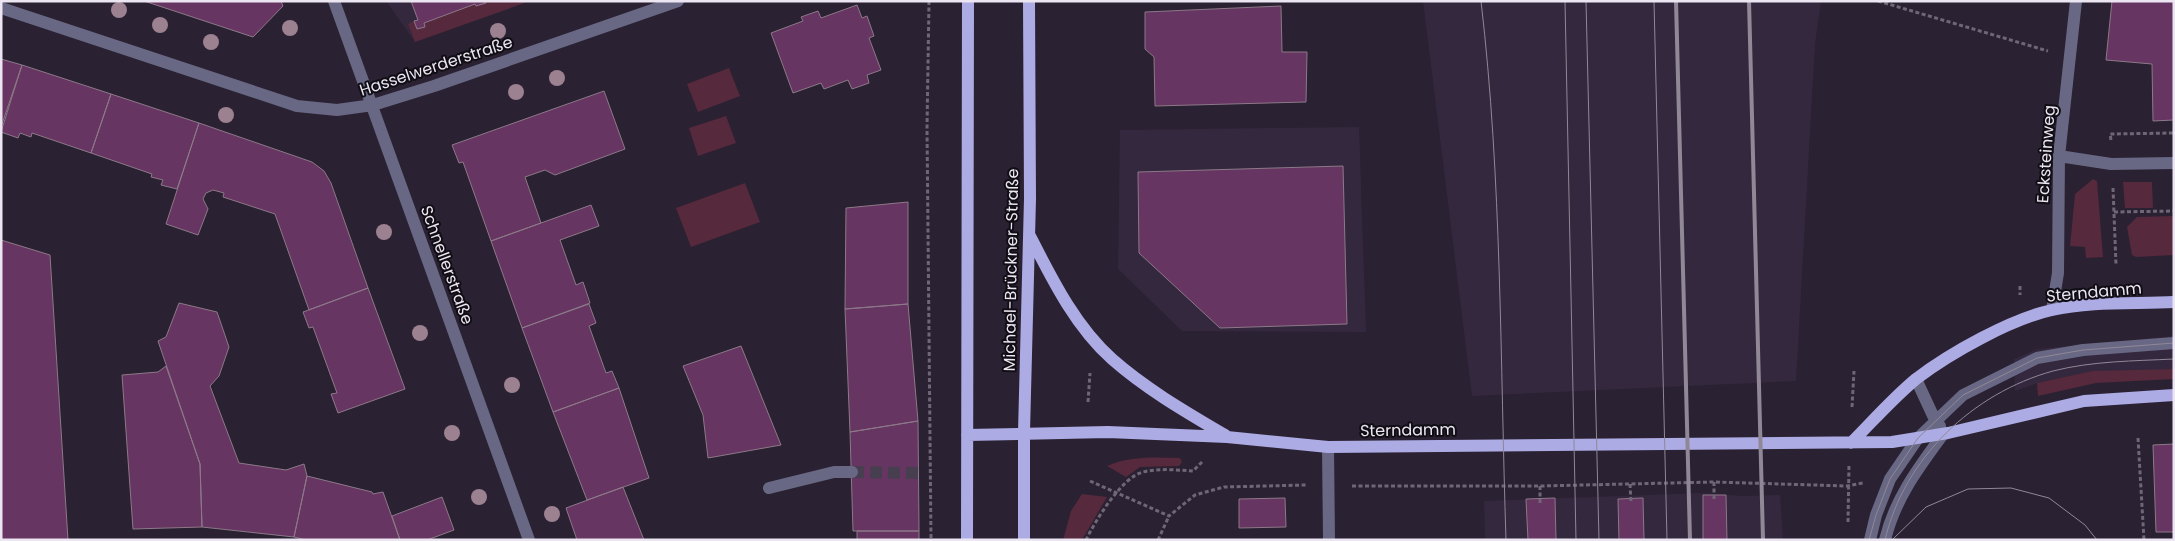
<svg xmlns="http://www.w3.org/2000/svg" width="2175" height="541" font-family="Poppins,sans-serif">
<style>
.built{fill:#34283e}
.green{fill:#56293c}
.building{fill:#673561;stroke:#8c7989}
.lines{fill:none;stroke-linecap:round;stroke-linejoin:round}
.minor-tunnel{stroke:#473f4f;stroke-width:12;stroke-dasharray:12 6;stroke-linecap:butt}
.path{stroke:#6f6776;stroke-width:3;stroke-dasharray:4 2.5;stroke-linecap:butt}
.minor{stroke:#686884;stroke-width:12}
.major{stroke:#acabe4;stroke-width:12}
.tram{stroke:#908897;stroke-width:1}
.rail{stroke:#908897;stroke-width:4}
.tree{fill:#9c8191}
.labels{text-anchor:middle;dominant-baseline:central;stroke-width:4;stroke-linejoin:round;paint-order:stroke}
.street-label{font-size:16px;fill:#ece6f2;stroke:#100d14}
</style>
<rect width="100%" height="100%" fill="#2a2132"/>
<!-- built -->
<path class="built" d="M386,1H530L415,42Z
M1423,1H1821L1815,44L1796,381L1472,396Z
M1359,127L1366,332L1182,331L1118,269L1120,130Z
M2174,336V369L2038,383L2015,391L2014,359L2037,349Z
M1704,493L1743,496L1780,495L1783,540H1485L1484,501Z"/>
<!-- green -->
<path class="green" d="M485,1H530L415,42L408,24L414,21L417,29L425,27L424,23L475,4L476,6L486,3Z
M729,68L740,96L698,112L687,84Z
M726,116L736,143L698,156L689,128Z
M2093,179L2097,181L2103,257L2086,258L2085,247L2070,246L2075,194Z
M2123,182H2152L2153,208H2125Z
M745,183L760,222L691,247L676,208Z
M2174,216V255L2136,257L2132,255L2127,227L2137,217Z
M2174,369V379L2096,383L2038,396L2037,383L2093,371Z
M1180,458L1182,462L1179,466L1140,467L1126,477L1107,466C1128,456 1156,457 1180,458Z
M1082,494L1107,497L1082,540H1063L1071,511Z"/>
<!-- building -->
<path class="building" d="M144,1H281L283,6L253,37Z
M411,1H485L486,3L476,6L475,4L424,23L425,27L417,29L414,21L418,20Z
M2112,1H2174V120L2153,121L2152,64L2106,60Z
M857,5L862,18L867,16L874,36L869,38L881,70L867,75L869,83L852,89L848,80L824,89L821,83L793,93L771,33L803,21L801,17L818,11L821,18Z
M1281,6L1282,52H1307L1306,102L1155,106L1154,57L1145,49V12Z
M1,59L22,65L1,127Z
M22,65L111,94L91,153L32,133L31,137L20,133L18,138L1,132Z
M604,91L625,149L555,175L545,170L525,177L541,223L491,241L463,162L459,163L452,145Z
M111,94L199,123L177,189L161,185L163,180L151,177L152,174L91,153Z
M199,123L312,162L324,171L331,183L368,288L309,310L275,214L223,197L224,193L213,190L206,193L203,199L208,209L198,235L166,224Z
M1343,166L1347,324L1220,328L1139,253L1138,172Z
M908,202V304L845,309L846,208Z
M591,205L599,226L560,240L576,285L583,282L590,303L522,328L491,241Z
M1,240L50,255L68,540H1Z
M368,288L405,389L338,413L331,394L337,393L313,327L309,328L303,312Z
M179,303L217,312L229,347L219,376L210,386L239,463L286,470L304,464L307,476L294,537L202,527L200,464L158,341L166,337Z
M589,304L596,323L589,326L606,373L612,371L619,388L553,412L522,328Z
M908,304L918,421L850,432L845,309Z
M741,346L781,445L708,458L703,415L683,366Z
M166,366L200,464L202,527L133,529L122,375L158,372Z
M619,388L649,478L587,500L553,412Z
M918,421L919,531H853L850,432Z
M2174,444V532H2156L2153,445Z
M307,476L372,492L373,494L383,492L400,540H306L294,537Z
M623,487L644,540H577L566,508Z
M1703,495H1726L1727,540H1703Z
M442,497L454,530L427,540H400L392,516Z
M1285,498L1286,527L1239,528V499Z
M1555,498L1556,540H1528L1526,499Z
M1643,498L1644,540H1619L1618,499Z
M857,531H919V540H857Z"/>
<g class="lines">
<!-- minor-tunnel -->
<path class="minor-tunnel" d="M852,472L919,473"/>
<!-- path -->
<path class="path" d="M929,1L927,128L931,540
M1878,1L2048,51
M2111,140L2110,134L2174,133
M2113,188L2116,265
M2114,212L2174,211
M2020,286V295
M1088,402L1090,373
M1852,407L1854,371
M2138,438L2144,540
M1090,481L1169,516L1195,495L1224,487L1306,485
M1714,482V499
M1630,484L1631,503
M1352,486H1540L1714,482L1847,486L1863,483
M1540,486V505
M1848,522L1849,465
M1086,540C1095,521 1122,477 1143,472C1159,468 1177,470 1193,471L1203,461
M1158,540L1169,516"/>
<!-- minor -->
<path class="minor" d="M334,1L529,540
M1,8L297,106L337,110L373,105L434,86L678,1
M2059,156L2111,164L2174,163
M2052,310L2058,273L2059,156L2076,1
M1916,379L1935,420L1940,426
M1328,447L1329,540
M769,488L834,472H852
M1870,540L1876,515L1890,479L1918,438L1963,395L2037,358L2083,350L2174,343
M1885,540C1895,498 1919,467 1944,433"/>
<!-- major -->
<path class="major" d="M1030,236C1052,279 1075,326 1112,359C1146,389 1186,412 1225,435
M967,435L1108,432L1227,437L1328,447L1892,442L1948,433L2084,401L2174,395
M1851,443C1872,422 1893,398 1916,379C1950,353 2011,319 2052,310C2091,301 2134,304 2174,302
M967,540L968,1
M1024,540V432L1030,199L1029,1"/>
<!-- tram -->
<path class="tram" d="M1481,1C1502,180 1500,360 1506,540
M1565,1L1576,540
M1586,1L1599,540
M1654,1L1667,540
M1869,540L1876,515L1890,479L1918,438L1963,395L2037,358L2083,350L2174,343
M1885,540C1904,458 1973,393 2053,371C2092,361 2134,361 2174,359
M1892,540L1926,507L1968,489L2011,488L2049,498L2085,525L2097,540"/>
<!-- rail -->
<path class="rail" d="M1676,1L1690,540
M1749,1L1763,540"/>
</g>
<!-- trees -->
<g class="tree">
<circle cx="119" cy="10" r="8"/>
<circle cx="160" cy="25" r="8"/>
<circle cx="290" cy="28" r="8"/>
<circle cx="498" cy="31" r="8"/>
<circle cx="211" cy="42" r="8"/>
<circle cx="557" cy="78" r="8"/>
<circle cx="516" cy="92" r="8"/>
<circle cx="226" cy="115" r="8"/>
<circle cx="384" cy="232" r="8"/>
<circle cx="420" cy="333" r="8"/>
<circle cx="512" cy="385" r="8"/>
<circle cx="452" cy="433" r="8"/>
<circle cx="479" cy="497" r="8"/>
<circle cx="552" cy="514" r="8"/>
</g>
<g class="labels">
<!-- street labels -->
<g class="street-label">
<text transform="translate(436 66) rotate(-18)">Hasselwerderstraße</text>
<text transform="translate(2046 154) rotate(-86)">Ecksteinweg</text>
<text transform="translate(447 265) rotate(70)">Schnellerstraße</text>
<text transform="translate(1011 270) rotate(-89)">Michael-Brückner-Straße</text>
<text transform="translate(2094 292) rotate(-5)">Sterndamm</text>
<text transform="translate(1408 430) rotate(-1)">Sterndamm</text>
</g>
</g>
<!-- border -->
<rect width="2175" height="541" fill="none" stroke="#ece6f2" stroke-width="5"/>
</svg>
